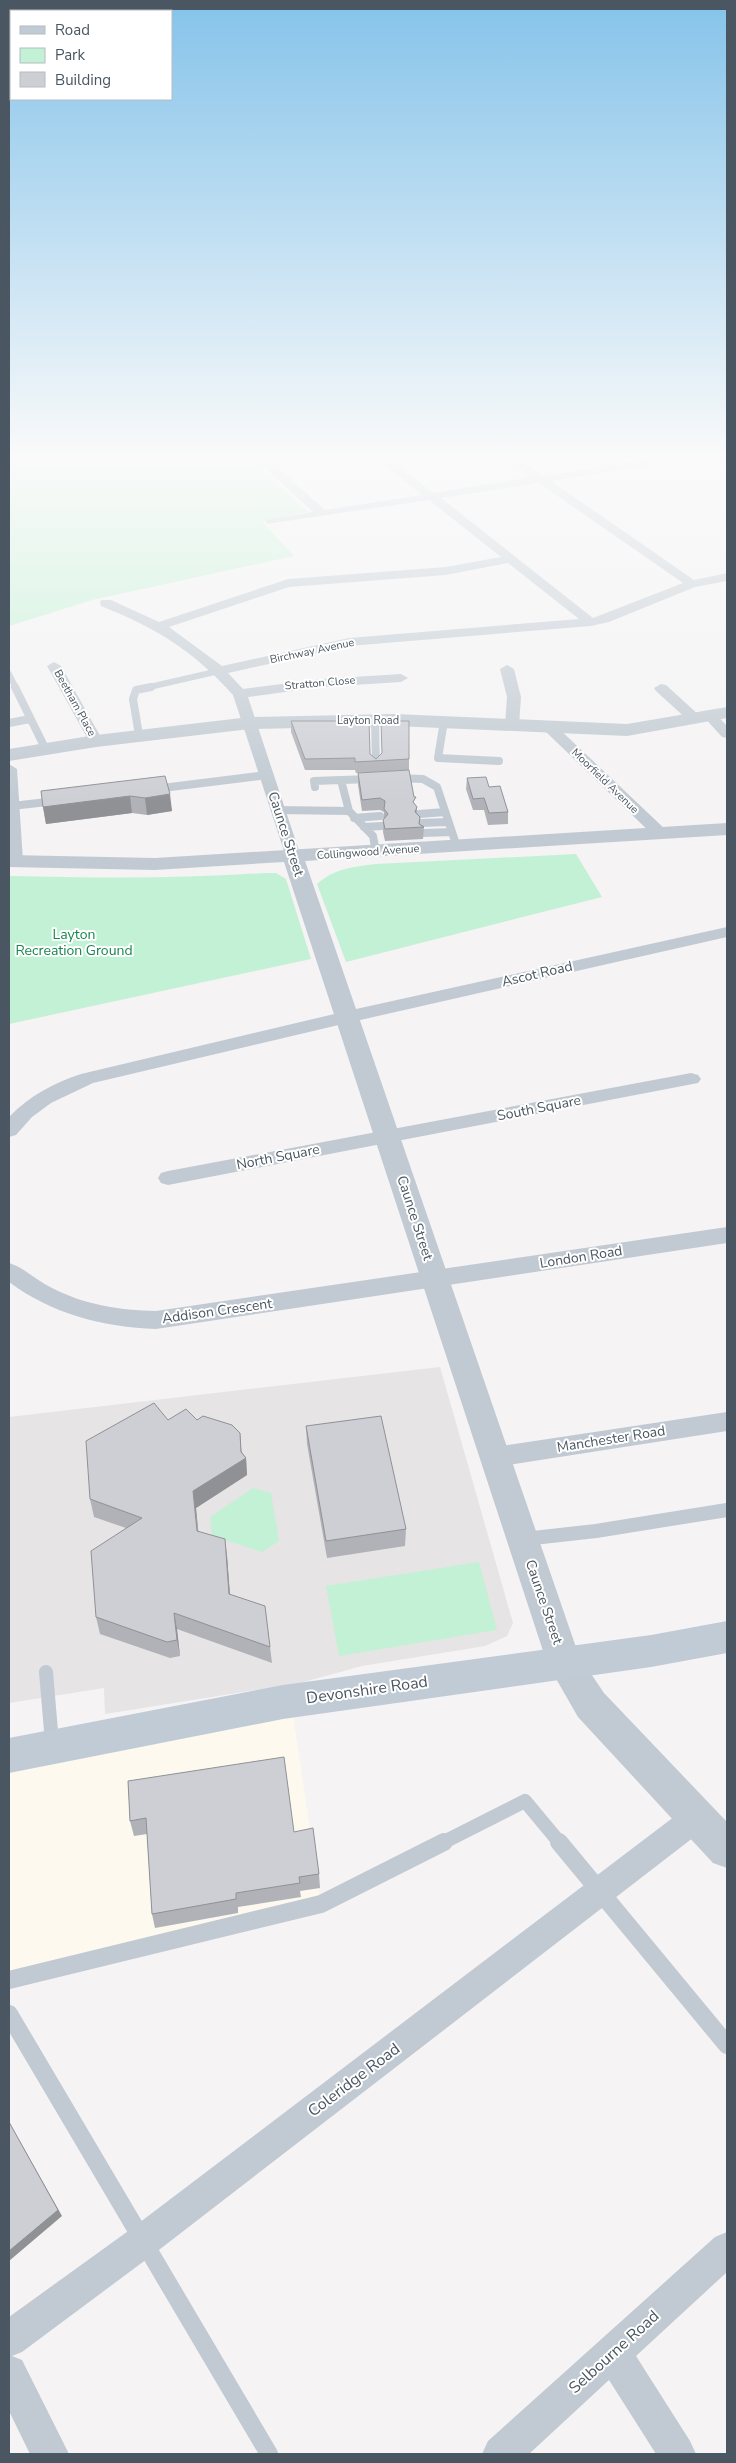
<svg xmlns="http://www.w3.org/2000/svg" width="736" height="2463" font-family="'Nunito Sans',sans-serif">
<style>
.commercial{fill:#fdf9ef}
.education{fill:#e6e4e5}
.green{fill:#c3f1d5}
.lines{fill:none;stroke-linecap:round;stroke-linejoin:round}
.service-far3{stroke:#c1cad2;stroke-width:6}
.service-far2{stroke:#c1cad2;stroke-width:8}
.service-far1{stroke:#c1cad2;stroke-width:14}
.service{stroke:#c1cad2;stroke-width:18}
.minor{fill:#c1cad2;fill-rule:evenodd}
.tertiary{fill:#c1cad2;fill-rule:evenodd}
.secondary{fill:#c1cbd6;fill-rule:evenodd}
.wall{fill:#b0b2b7}
.shaded-wall{fill:#909195}
.building{fill:#cdcfd5;stroke:#909195}
.labels{text-anchor:middle;dominant-baseline:central;stroke-width:4;stroke-linejoin:round;paint-order:stroke}
.far-street-label{font-size:11px;fill:#4a5661;stroke:#fff}
.street-label{font-size:14px;fill:#4a5661;stroke:#fff}
.park-label{font-size:14px;fill:#17864f;stroke:#fff}
.near-street-label{font-size:16px;fill:#4a5661;stroke:#fff}
</style>
<rect width="100%" height="100%" fill="#f5f3f3"/>
<!-- commercial -->
<path class="commercial" d="M291,1701L321,1904L9,1982V1757Z"/>
<!-- education -->
<path class="education" d="M440,1367L513,1623L507,1636L485,1646L362,1666L300,1683L105,1714L104,1688L9,1703V1417Z"/>
<!-- green -->
<path class="green" d="M9,458H249L308,512L262,522L294,556L92,600L9,626Z
M576,854L602,897L346,962L317,884C335,868 353,867 376,864Z
M265,873H276L286,879L311,959L9,1024V876C95,878 180,879 265,873Z
M253,1488L271,1493L279,1541L262,1552L212,1536L210,1517Z
M479,1562L497,1630L339,1656L326,1586Z"/>
<g class="lines">
<!-- service-far3 -->
<path class="service-far3" d="M9,674L16,688
M145,688L219,671"/>
<!-- service-far2 -->
<path class="service-far2" d="M15,687L45,748
M375,720L376,764
M444,721L438,758L499,761
M9,723L30,719
M139,735L133,699L136,690L151,687
M395,778L423,779L437,787L457,847
M372,779L341,780L349,811L373,836L376,852
M315,787L314,781L341,780
M154,789L267,775
M12,806L56,801
M277,810L349,811
M419,814L445,812
M354,818L380,816
M421,823L448,822
M364,827L382,826
M424,833L452,832"/>
<!-- service-far1 -->
<path class="service-far1" d="M524,1539L596,1531L727,1510
M46,1672L52,1743
M442,1843L525,1801L560,1843"/>
<!-- service -->
<path class="service" d="M559,1842L727,2045
M9,1980L321,1904L444,1842
M9,2014L269,2454"/>
<!-- minor -->
<path class="minor" d="M255,458H267L325,510L422,495L377,458H389L433,493L531,477L505,458H517L543,476L654,458H680L675,461L551,481L694,580L727,573V581L695,587L609,622L591,626L349,646L228,673L243,689L321,679L401,674L408,678L401,682L321,687L248,697L301,857L299,860H287L233,695C194,651 156,628 101,606L100,603L101,600H111L159,622L288,579L446,567L501,557L429,500L266,524V520L313,512ZM539,483L683,583L593,618L441,498ZM508,563L579,619L349,638L222,666L169,627L289,587L446,575Z
M54,662L61,666L103,741L101,744L96,745L89,741L47,666Z
M507,665L514,669L521,697L519,725L512,729L505,725L507,697L500,669Z
M661,684L666,685L700,716L702,719L700,722H690L656,691L654,688Z
M710,712L715,713L727,726V738L722,737L703,716Z
M549,723L554,724L667,831L669,834L667,837H655L544,730L542,727L544,724Z
M9,764L17,769L23,861L21,864L15,866L9,864Z
M727,927V937L347,1023L93,1083L51,1103L32,1117L16,1135L9,1137V1117C29,1096 54,1083 81,1074L347,1011Z
M691,1073L698,1075L701,1079L698,1083L168,1185L161,1183L158,1178L161,1173L168,1171Z
M727,1227V1243L156,1329C103,1327 52,1314 9,1282V1263C25,1268 37,1281 52,1288C85,1305 119,1310 156,1311Z
M727,1412V1431L495,1467L486,1464L483,1457L486,1450L495,1447Z
M697,1803L707,1807L712,1817L707,1827L155,2253L22,2352L12,2356L22,2360L69,2454H30L9,2411V2317L131,2229L687,1807Z
M727,2232V2272L636,2356L690,2441L696,2454H656L609,2380L529,2454H482L488,2441L715,2237Z"/>
<!-- tertiary -->
<path class="tertiary" d="M727,707V718L627,736L395,726L250,729L96,747L9,761V749L96,735L250,717L395,714L627,724Z
M727,823V835L305,861L579,1656L604,1693L727,1822V1868L713,1863L578,1717L547,1663L284,862L155,870L9,867V855L155,858Z"/>
<!-- secondary -->
<path class="secondary" d="M716,458H727V465L722,464Z
M727,1621V1653L651,1667L283,1719L9,1773V1738L283,1685L651,1635Z"/>
</g>
<!-- wall -->
<path class="wall" d="M291,721L376,759L382,754L409,721V770L356,773L355,770H305L291,732Z
M358,773L416,806L417,807V813L420,817V824L424,827L423,839L385,841L383,832L384,812L380,810L362,811L358,785Z
M165,776L172,811L147,815L132,813L46,824L43,807Z
M467,778L489,787L508,812V824L488,825L484,810H473L466,789Z
M168,1420H197L242,1452L246,1458L247,1475L196,1508L198,1531L227,1556L230,1594L270,1647L272,1663L177,1629L180,1656L170,1658L100,1634L96,1617L126,1528L94,1517L90,1499Z
M306,1426L406,1529L405,1546L327,1558L307,1444Z
M128,1781L294,1832L319,1874L320,1888L300,1891L301,1897L238,1907V1913L155,1928L152,1914L147,1834L134,1836L130,1821Z"/>
<!-- shaded-wall -->
<path class="shaded-wall" d="M170,794L172,811L147,815L145,798Z
M130,796L132,813L46,824L43,807Z
M240,1433L242,1460L246,1458L247,1475L196,1508L200,1548L193,1491Z
M225,1539L227,1556L231,1610L229,1594Z
M174,1613L177,1629L180,1656L177,1640Z
M9,2122L62,2216L9,2261Z"/>
<!-- building -->
<path class="building" d="M291,721H369L370,754L376,759L382,753L381,721H409V759L355,762V758L305,759Z
M409,770L414,797H416L413,802L417,807L415,812L420,817L419,824L424,827L385,829L383,820L388,814L384,809L385,801L380,798L362,800L358,773Z
M165,776L170,794L145,798L130,796L43,807L41,791Z
M486,777L489,787L500,786L508,812L489,813L484,798L473,799L467,778Z
M154,1403L168,1420L186,1409L197,1420L203,1416L232,1425L240,1433L241,1452L246,1458L193,1491L197,1531L225,1539L229,1594L265,1606L270,1647L174,1613L177,1640L167,1642L96,1617L91,1551L142,1518L90,1499L86,1441Z
M381,1416L406,1529L326,1541L306,1426Z
M284,1757L294,1832L313,1828L319,1874L299,1877L300,1883L236,1893V1899L152,1914L146,1818L130,1821L128,1781Z
M9,2122L58,2210L9,2251Z"/>
<!-- sky -->
<linearGradient id="sky" x2="0" y2="1"><stop stop-color="#85c3ea"/><stop offset="0.57" stop-color="#fafafa"/><stop offset="1" stop-color="#fafafa" stop-opacity="0"/></linearGradient>
<rect width="736" height="803" fill="url(#sky)"/>
<g class="labels">
<!-- far-street labels -->
<g class="far-street-label">
<text transform="translate(312 651) rotate(-12)">Birchway Avenue</text>
<text transform="translate(320 683) rotate(-5)">Stratton Close</text>
<text transform="translate(75 703) rotate(61)">Beetham Place</text>
<text x="368" y="720">Layton Road</text>
<text transform="translate(605 781) rotate(44)">Moorfield Avenue</text>
<text transform="translate(368 852) rotate(-4)">Collingwood Avenue</text>
</g>
<!-- street labels -->
<g class="street-label">
<text transform="translate(286 834) rotate(72)">Caunce Street</text>
<text transform="translate(537 974) rotate(-13)">Ascot Road</text>
<text transform="translate(539 1108) rotate(-11)">South Square</text>
<text transform="translate(278 1157) rotate(-11)">North Square</text>
<text transform="translate(415 1218) rotate(72)">Caunce Street</text>
<text transform="translate(581 1257) rotate(-9)">London Road</text>
<text transform="translate(217 1311) rotate(-8)">Addison Crescent</text>
<text transform="translate(611 1439) rotate(-9)">Manchester Road</text>
<text transform="translate(544 1602) rotate(71)">Caunce Street</text>
</g>
<!-- park labels -->
<g class="park-label">
<text x="74" y="934">Layton<tspan x="74" dy="16">Recreation Ground</tspan></text>
</g>
<!-- near-street labels -->
<g class="near-street-label">
<text transform="translate(367 1690) rotate(-8)">Devonshire Road</text>
<text transform="translate(354 2080) rotate(-37)">Coleridge Road</text>
<text transform="translate(614 2352) rotate(-42)">Selbourne Road</text>
</g>
</g>
<!-- border -->
<rect width="736" height="2463" fill="none" stroke="#4a5661" stroke-width="20"/>
<!-- legend -->
<rect x="10" y="10" width="162" height="90" fill="#ffffff" stroke="#b7bbc0"/>
<rect x="20" y="26" width="25" height="8" fill="#c1cbd6" stroke="#b7bbc0"/>
<text x="55" y="35" font-size="15" fill="#4a5661">Road</text>
<rect x="20" y="48" width="25" height="15" fill="#c3f1d5" stroke="#b7bbc0"/>
<text x="55" y="60" font-size="15" fill="#4a5661">Park</text>
<rect x="20" y="72" width="25" height="15" fill="#cdcfd5" stroke="#b7bbc0"/>
<text x="55" y="85" font-size="15" fill="#4a5661">Building</text>
</svg>
